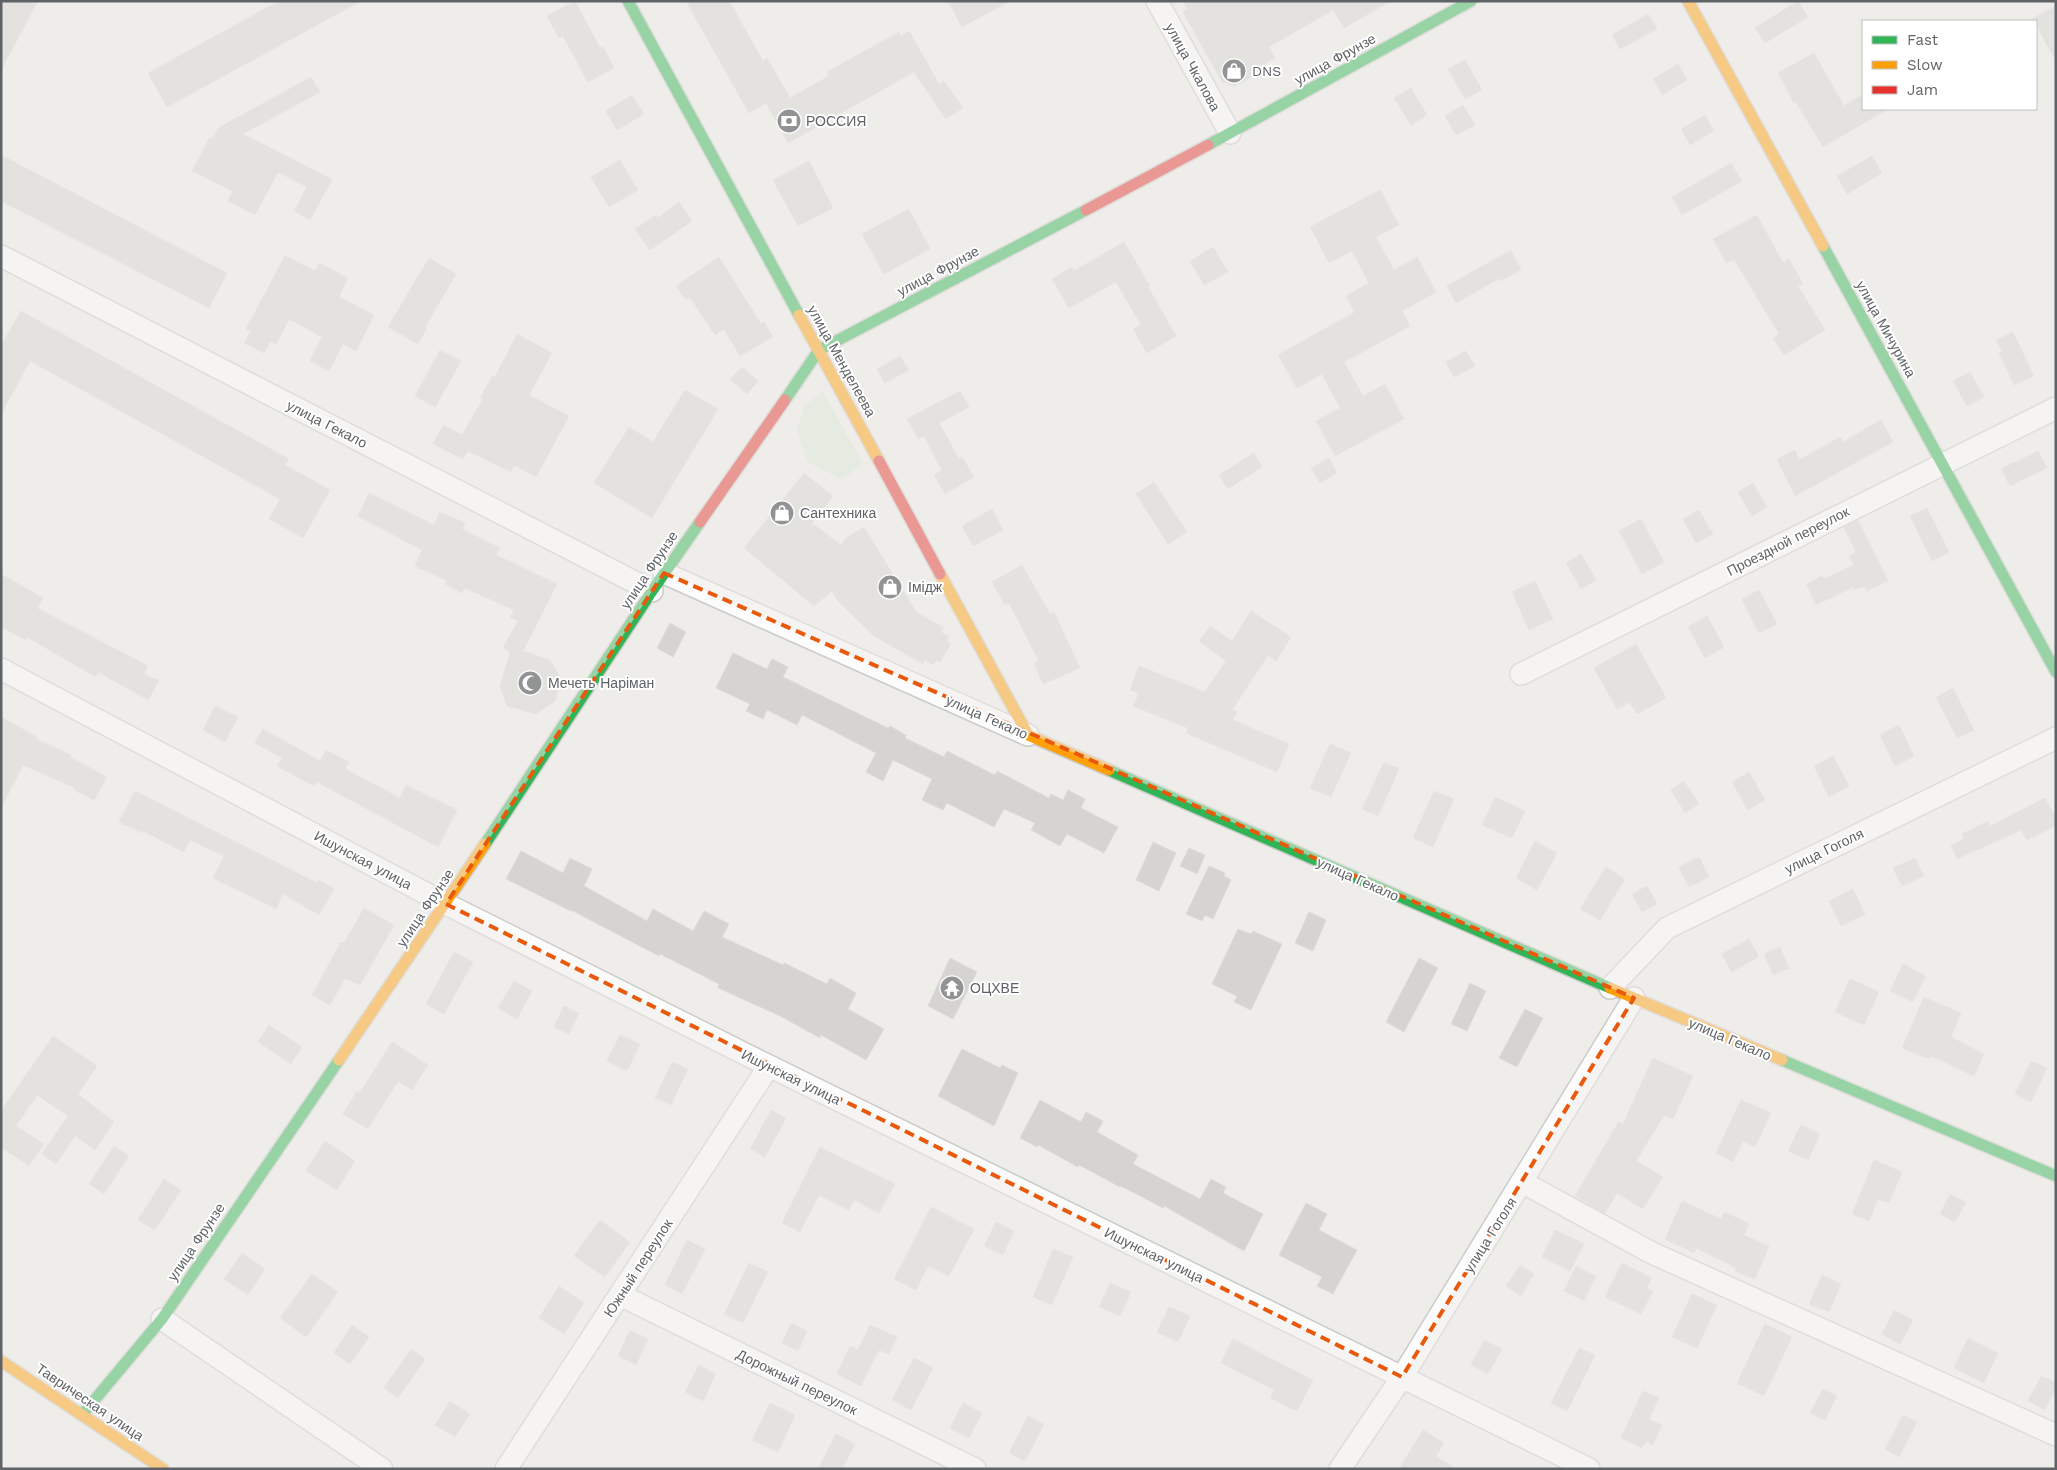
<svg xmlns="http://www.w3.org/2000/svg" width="2057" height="1470" font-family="'Work Sans',sans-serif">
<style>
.green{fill:#d9e8d7}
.building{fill:#d5d4d2;stroke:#dddcd8}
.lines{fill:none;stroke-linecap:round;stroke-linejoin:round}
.street-casing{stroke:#cbcbca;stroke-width:24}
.fast-casing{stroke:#cbcbca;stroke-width:14}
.slow-casing{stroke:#cbcbca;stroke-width:14}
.jam-casing{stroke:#cbcbca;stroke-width:14}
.street{stroke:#fcfcfc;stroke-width:21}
.fast{stroke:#30b455;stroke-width:11}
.slow{stroke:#ff9f0a;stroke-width:11}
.jam{stroke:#e5322d;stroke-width:11}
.marked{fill:none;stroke:#e8590c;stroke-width:4;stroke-dasharray:10 6;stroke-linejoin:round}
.labels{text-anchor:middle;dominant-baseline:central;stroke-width:4;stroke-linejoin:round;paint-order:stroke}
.street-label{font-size:14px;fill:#5f6266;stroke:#fff}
.poi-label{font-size:14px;fill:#5f6266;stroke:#fff;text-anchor:start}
</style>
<rect width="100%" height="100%" fill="#eeede9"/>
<!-- green -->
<path class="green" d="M823,392L863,464L842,479L808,462L797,430L805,405Z"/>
<!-- building -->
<path class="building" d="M1,1H38L1,70Z
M279,1H361L167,107L148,73Z
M575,1L600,48L603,47L614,68L588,82L563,36L559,38L547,16Z
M686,1H729L763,61L767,58L790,98L829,76L827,72L899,32L901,36L909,31L939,84L944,81L963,108L946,119L914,72L788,143L766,103L749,113Z
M948,1H1010L962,27Z
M1183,1H1391L1344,28L1333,10L1269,47L1275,58L1251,71L1254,76L1235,86L1222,82L1183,12L1187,9Z
M1798,1L1808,17L1765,43L1755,28Z
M2056,6V61L2036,25V21L2032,19Z
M1648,14L1657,29L1620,49L1612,35Z
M1814,53L1844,106L1863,94V109H1888L1823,147L1796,102L1794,103L1778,73Z
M1465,60L1482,90L1465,99L1448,69Z
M1678,64L1687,80L1662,95L1653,79Z
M311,77L320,92L243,134L332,179L310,220L294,211L307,187L278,172L255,215L228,201L233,191L192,171L210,137L212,139L218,128Z
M1411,88L1427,115L1411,125L1394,98Z
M632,95L644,114L617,130L606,111Z
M1463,105L1475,125L1456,135L1445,116Z
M1705,115L1714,131L1690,145L1681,129Z
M1,155L227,273L209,308L1,201Z
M1872,156L1882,173L1847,194L1837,176Z
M620,160L638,190L609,207L591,177Z
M809,161L833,208L798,226L773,180Z
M1731,163L1742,181L1682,215L1672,197Z
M1380,190L1399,225L1376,237L1394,270L1417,257L1436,292L1402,311L1410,326L1344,362L1363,396L1385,384L1404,419L1335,456L1316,421L1340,408L1322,374L1297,388L1278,355L1355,312L1346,296L1369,283L1352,251L1329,263L1310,227Z
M679,202L692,221L650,250L635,229L656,215L658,218Z
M909,209L930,249L884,274L862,234Z
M1757,215L1783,263L1789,259L1803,284L1798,286L1825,330L1784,355L1773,338L1779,334L1734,259L1726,263L1713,239Z
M1124,242L1150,286L1148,287L1176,336L1147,353L1133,329L1141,325L1116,282L1069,308L1052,279L1072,267L1074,271Z
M1213,247L1228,272L1204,285L1190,261Z
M1511,250L1521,270L1499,281L1498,279L1456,303L1447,286Z
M285,256L315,271L319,263L348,278L339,297L374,315L356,351L343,344L329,371L310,361L322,337L289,319L276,344L270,341L264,353L244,343L251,331L246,329Z
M719,257L761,324L764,322L773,337L740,356L724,329L715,335L690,297L686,300L676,286Z
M429,258L456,274L425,327L427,328L418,344L388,327Z
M21,311L289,459L285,465L330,490L303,538L269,519L280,499L30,361L1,414V346Z
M2013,332L2034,376L2014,385L1999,353L2002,351L1996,340Z
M517,334L552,353L529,395L569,416L536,477L514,465L511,472L468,451L463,459L433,444L443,425L462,435L483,399L480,398L493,375L495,377Z
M440,350L461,361L435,407L415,396Z
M1466,351L1475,366L1454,377L1446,362Z
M900,356L909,370L885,383L877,369Z
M742,367L758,381L747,394L730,379Z
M1970,372L1984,397L1967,406L1953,381Z
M685,390L718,409L652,518L594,483L629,427L653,442Z
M960,391L969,407L939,423L959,459L962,457L974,477L945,494L934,475L942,470L924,436L918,439L907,419Z
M1881,420L1893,442L1795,496L1777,459L1795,450L1799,460L1840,437L1843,442Z
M2038,451L2047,468L2010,486L2001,469Z
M1254,453L1262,467L1228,489L1219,475Z
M1329,458L1337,473L1320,483L1311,468Z
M804,473L833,496L812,523L841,545L846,538L864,527L916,612L944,628L941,632L949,637L947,641L951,644L940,662L936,660L933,665L925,660L923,664L874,636L837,600L832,591L814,606L744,548Z
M1154,482L1187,532L1168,544L1136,494Z
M1753,483L1767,507L1752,516L1738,492Z
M369,493L434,525L440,512L465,523L462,529L500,548L496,555L557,584L523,651L550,660L561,679L555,701L536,714L507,706L500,686L510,652L503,648L518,621L510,617L514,610L465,588L462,593L445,584L447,581L415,566L422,550L358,516Z
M1927,508L1949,552L1932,561L1910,516Z
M992,509L1003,530L973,546L962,526Z
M1699,510L1713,534L1696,543L1683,519Z
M1641,519L1664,562L1642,574L1619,531Z
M1858,520L1888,581L1867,591L1864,586L1854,590L1853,587L1816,605L1806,584L1822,576L1824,579L1854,565L1849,556L1856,552L1844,527Z
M1581,554L1596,580L1581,589L1566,563Z
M1022,565L1050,614L1054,612L1080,668L1043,684L1034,663L1039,661L1009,603L1005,605L992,582Z
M1,574L43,598L37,608L148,666L144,674L159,681L148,700L98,672L96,677L27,637L26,640L1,627Z
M1535,581L1553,619L1529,630L1512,592Z
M1759,590L1777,624L1759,633L1742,599Z
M1251,611L1291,637L1276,661L1268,655L1232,710L1237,712L1233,720L1289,744L1277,772L1186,733L1188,728L1133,706L1139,693L1130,690L1139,666L1205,692L1226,661L1199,641L1210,626L1232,641Z
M1707,616L1724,647L1705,658L1688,627Z
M670,623L686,632L673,657L657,648Z
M1636,644L1666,698L1637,714L1630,702L1617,709L1594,668Z
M733,653L767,669L772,659L788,667L783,677L888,728L890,726L906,735L905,738L944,757L947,751L995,775L997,771L1049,798L1051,794L1063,800L1068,790L1085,799L1081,808L1118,827L1104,853L1067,834L1060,846L1031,830L1035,823L1004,809L994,827L947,803L943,810L922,800L932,779L893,760L883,781L866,772L876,753L802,715L797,725L767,710L763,719L746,711L750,704L716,688Z
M1953,688L1974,730L1957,738L1936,697Z
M215,706L238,717L225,742L203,730Z
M1,717L37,737L36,739L71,755L70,757L107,777L94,800L74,790L75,788L23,765L1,808Z
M1899,725L1914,756L1895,766L1880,735Z
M263,729L320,761L326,750L349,762L345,769L400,798L406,785L457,810L438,847L317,782L314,786L277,766L282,758L255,743Z
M1330,744L1351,753L1331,797L1310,788Z
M1833,756L1849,786L1829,797L1814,766Z
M1384,762L1399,769L1378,816L1362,809Z
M1749,772L1765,800L1748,810L1732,782Z
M1684,781L1699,804L1685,813L1671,790Z
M135,791L317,883L319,880L334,889L319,915L283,894L276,909L213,878L224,856L190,840L184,852L143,831L142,833L119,822Z
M1434,791L1454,799L1433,847L1413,838Z
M1495,797L1525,811L1512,838L1482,825Z
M2045,798L2056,818V826L2027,840L2021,830L1957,859L1951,846L1964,839L1962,834L1988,821L1990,826Z
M1535,841L1557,853L1537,890L1516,878Z
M1153,842L1176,853L1159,891L1136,880Z
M1189,848L1205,855L1197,874L1180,866Z
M521,851L563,873L570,858L592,869L584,886L647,921L653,909L693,931L704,911L729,924L722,937L783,965L784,963L827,984L830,978L856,993L848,1009L884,1029L866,1060L821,1035L820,1038L780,1016L718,988L719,984L660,954L659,956L571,910V911L506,879Z
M1699,857L1709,877L1689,887L1679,867Z
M1915,858L1924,876L1902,886L1893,868Z
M1209,866L1225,873L1224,876L1231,880L1213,919L1205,915L1202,921L1186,914Z
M1606,867L1625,879L1600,920L1580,909Z
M1647,886L1657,904L1642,912L1632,894Z
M1853,889L1865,914L1841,926L1829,901Z
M364,908L394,925L360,985L345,978L330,1005L312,995L341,942L344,943Z
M1309,912L1326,920L1313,951L1295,943Z
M1238,929L1251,934L1253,931L1282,944L1251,1010L1234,1002L1237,996L1212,984Z
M1749,939L1759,957L1731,972L1722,954Z
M1780,947L1789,968L1773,975L1764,954Z
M454,952L473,962L444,1014L426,1004Z
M950,958L977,972L953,1019L928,1006Z
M1419,958L1438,968L1404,1032L1386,1022Z
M1903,964L1926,976L1913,1002L1890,991Z
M1850,979L1879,992L1864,1025L1835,1012Z
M514,981L532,991L517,1019L498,1008Z
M1470,983L1486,991L1467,1031L1451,1024Z
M1924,997L1961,1013L1951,1037L1984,1054L1974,1076L1931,1056L1929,1059L1902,1048Z
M564,1006L579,1013L569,1034L554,1027Z
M1525,1009L1543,1018L1517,1067L1499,1058Z
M269,1025L302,1047L291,1064L258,1042Z
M620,1035L640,1044L627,1071L607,1061Z
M53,1036L97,1066L78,1094L114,1122L95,1150L75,1136L56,1164L42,1154L68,1116L37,1095L16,1126L44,1144L29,1166L1,1147V1111Z
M392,1042L428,1065L412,1090L398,1081L368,1129L343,1114L357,1091L360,1093Z
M962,1049L1000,1068L1002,1065L1018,1073L994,1126L938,1096Z
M1653,1058L1693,1076L1673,1119L1664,1115L1636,1161L1663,1177L1643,1209L1617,1193L1605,1213L1575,1196L1619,1121L1623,1124Z
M2031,1061L2047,1068L2031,1102L2015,1094Z
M672,1062L688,1069L671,1105L655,1098Z
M1040,1100L1081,1122L1086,1112L1103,1121L1097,1132L1138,1155L1133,1164L1200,1199L1211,1179L1226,1187L1223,1193L1263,1214L1244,1251L1164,1206L1163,1208L1121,1186L1120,1187L1079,1165L1078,1167L1038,1145L1037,1147L1020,1138Z
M1741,1100L1771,1113L1755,1147L1743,1141L1733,1162L1716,1153Z
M771,1110L786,1118L765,1157L750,1149Z
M1801,1125L1820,1134L1808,1160L1788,1151Z
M325,1141L355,1161L337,1190L306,1171Z
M114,1146L129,1156L104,1194L89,1184Z
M820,1147L895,1184L879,1213L854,1200L849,1210L819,1195L800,1232L782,1223Z
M1874,1160L1902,1172L1889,1203L1878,1199L1869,1221L1852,1214Z
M164,1179L181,1190L155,1230L138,1220Z
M1950,1194L1966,1202L1955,1222L1940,1214Z
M1682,1201L1721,1219L1725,1212L1749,1224L1744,1235L1769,1246L1755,1279L1735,1271L1737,1268L1696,1248L1694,1253L1665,1239Z
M1306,1203L1327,1214L1319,1230L1357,1250L1333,1294L1317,1286L1322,1277L1279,1255Z
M931,1207L974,1229L949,1276L928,1266L916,1290L894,1279Z
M600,1220L630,1242L605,1277L574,1256Z
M996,1222L1014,1231L1003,1255L984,1246Z
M1555,1230L1584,1244L1570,1271L1542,1257Z
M687,1240L705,1249L682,1294L665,1285Z
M1053,1249L1073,1257L1052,1305L1033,1297Z
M242,1253L265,1269L248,1295L224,1279Z
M749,1263L768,1272L743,1323L724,1314Z
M1622,1263L1652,1278L1647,1288L1653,1291L1641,1314L1605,1297Z
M1520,1265L1534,1274L1521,1296L1506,1286Z
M1576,1266L1596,1276L1584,1301L1564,1291Z
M312,1274L338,1292L306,1337L280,1318Z
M1822,1275L1841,1284L1829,1312L1809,1304Z
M1110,1283L1131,1292L1120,1316L1099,1307Z
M559,1286L584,1303L564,1334L539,1318Z
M1692,1294L1717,1305L1697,1348L1672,1337Z
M1169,1307L1190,1316L1178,1342L1157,1332Z
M1894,1310L1913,1320L1900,1344L1882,1334Z
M791,1323L807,1331L798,1351L782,1343Z
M1765,1324L1792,1337L1764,1396L1737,1383Z
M352,1325L369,1337L350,1364L334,1353Z
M870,1325L897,1337L889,1354L879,1350L861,1386L837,1374L850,1346L858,1350Z
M630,1330L648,1339L636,1365L618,1356Z
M1968,1338L1998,1353L1984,1383L1954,1368Z
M1233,1339L1313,1380L1297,1411L1270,1398L1274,1390L1221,1363Z
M1484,1340L1502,1349L1488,1374L1471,1365Z
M1579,1348L1595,1355L1567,1411L1551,1403Z
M411,1349L425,1359L398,1398L384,1388Z
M914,1358L933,1368L911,1410L892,1400Z
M699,1365L716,1374L703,1401L685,1392Z
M2041,1376L2056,1383V1388L2045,1410L2028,1401Z
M1823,1389L1837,1396L1825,1420L1810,1413Z
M1643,1391L1659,1398L1649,1419L1662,1425L1653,1445L1646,1441L1642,1448L1621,1438Z
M450,1401L470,1414L455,1437L435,1425Z
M770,1403L795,1415L778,1452L752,1440Z
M963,1403L982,1413L969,1438L950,1428Z
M1903,1415L1917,1422L1899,1457L1885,1449Z
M1028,1416L1044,1424L1025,1461L1009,1453Z
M1423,1430L1444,1443L1436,1456L1456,1469H1399Z
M836,1434L855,1444L842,1469H818Z"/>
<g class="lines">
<defs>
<path id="street" d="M1157,1L1230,133
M1,256L652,591
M664,573L1028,735
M1,669L446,904L769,1066L1589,1469
M1521,674L2056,408
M1610,988L1667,928L2056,738
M1522,1182L1652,1253L2056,1435
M620,1295L975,1469
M162,1319L382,1469
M506,1469L769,1066
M1340,1469L1402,1377L1634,998"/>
<path id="fast" d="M628,1L799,315
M1208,145L1471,1
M1823,246L2056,672
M785,400L819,350L1086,210
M1109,770L1610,988
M485,844L652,591L700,522
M1782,1060L2056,1176
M82,1415L162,1319L339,1060"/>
<path id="slow" d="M1688,1L1823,246
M799,315L879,461
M940,574L1028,735L1109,770
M1610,988L1782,1060
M339,1060L485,844
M1,1361L163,1469"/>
<path id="jam" d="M1086,210L1208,145
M879,461L940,574
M700,522L785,400"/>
</defs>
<!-- street casing -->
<use href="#street" class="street-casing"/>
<!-- fast casing -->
<use href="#fast" class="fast-casing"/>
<!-- slow casing -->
<use href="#slow" class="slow-casing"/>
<!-- jam casing -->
<use href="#jam" class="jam-casing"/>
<!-- street -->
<use href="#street" class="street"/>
<!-- fast -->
<use href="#fast" class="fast"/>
<!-- slow -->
<use href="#slow" class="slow"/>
<!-- jam -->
<use href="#jam" class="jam"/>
</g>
<!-- marked area -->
<path d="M0 0H2057V1470H0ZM664,573L1634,998L1402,1377L446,904Z" fill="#eeede9" fill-opacity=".55" fill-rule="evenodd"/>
<path class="marked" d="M664,573L1634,998L1402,1377L446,904Z"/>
<!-- icons -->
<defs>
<symbol id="shop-disc" viewBox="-11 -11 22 22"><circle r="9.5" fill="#919394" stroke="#fff"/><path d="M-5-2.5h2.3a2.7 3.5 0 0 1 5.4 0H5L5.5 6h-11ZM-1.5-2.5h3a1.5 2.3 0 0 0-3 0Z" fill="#fff"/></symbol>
<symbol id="bank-disc" viewBox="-11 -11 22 22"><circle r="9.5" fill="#919394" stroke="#fff"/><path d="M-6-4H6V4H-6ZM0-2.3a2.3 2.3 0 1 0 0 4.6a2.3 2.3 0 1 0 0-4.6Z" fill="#fff"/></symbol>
<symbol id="mosque-disc" viewBox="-11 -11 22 22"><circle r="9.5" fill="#919394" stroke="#fff"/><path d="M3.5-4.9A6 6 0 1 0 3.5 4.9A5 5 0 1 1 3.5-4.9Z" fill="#fff"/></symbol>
<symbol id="temple-disc" viewBox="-11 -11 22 22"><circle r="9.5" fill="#919394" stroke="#fff"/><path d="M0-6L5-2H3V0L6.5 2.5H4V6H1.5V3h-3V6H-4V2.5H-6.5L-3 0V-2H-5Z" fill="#fff"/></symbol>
</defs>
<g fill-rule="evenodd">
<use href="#shop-disc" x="1220" y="57" width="28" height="28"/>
<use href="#bank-disc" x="775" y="107" width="28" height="28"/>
<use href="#shop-disc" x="768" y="499" width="28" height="28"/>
<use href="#shop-disc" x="876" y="573" width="28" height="28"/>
<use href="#mosque-disc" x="516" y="669" width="28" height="28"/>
<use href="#temple-disc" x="938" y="974" width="28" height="28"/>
</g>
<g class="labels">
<!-- street labels -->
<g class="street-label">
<text transform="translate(1335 59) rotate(-29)">улица Фрунзе</text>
<text transform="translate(1193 67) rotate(61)">улица Чкалова</text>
<text transform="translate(938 271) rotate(-28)">улица Фрунзе</text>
<text transform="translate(1886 329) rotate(61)">улица Мичурина</text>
<text transform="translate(842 361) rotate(61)">улица Менделеева</text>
<text transform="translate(327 424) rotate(27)">улица Гекало</text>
<text transform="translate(1788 541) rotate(-27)">Проездной переулок</text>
<text transform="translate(649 570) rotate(-56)">улица Фрунзе</text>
<text transform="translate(987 717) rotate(24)">улица Гекало</text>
<text transform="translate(1824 851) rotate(-26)">улица Гоголя</text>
<text transform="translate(363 860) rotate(28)">Ишунская улица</text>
<text transform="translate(1358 879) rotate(24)">улица Гекало</text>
<text transform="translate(425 908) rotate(-56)">улица Фрунзе</text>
<text transform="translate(1730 1039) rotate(23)">улица Гекало</text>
<text transform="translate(791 1077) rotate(26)">Ишунская улица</text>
<text transform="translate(1490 1235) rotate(-58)">улица Гоголя</text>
<text transform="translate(196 1242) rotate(-56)">улица Фрунзе</text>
<text transform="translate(1154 1255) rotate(26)">Ишунская улица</text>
<text transform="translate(638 1268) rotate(-57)">Южный переулок</text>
<text transform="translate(797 1382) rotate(26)">Дорожный переулок</text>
<text transform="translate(90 1402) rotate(34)">Таврическая улица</text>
</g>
<!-- poi labels -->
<g class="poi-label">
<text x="1252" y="71">DNS</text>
<text x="806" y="121">РОССИЯ</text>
<text x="800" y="513">Сантехника</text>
<text x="908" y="587">Імідж</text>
<text x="548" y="683">Мечеть Наріман</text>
<text x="970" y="988">ОЦХВЕ</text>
</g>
</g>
<!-- border -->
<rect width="2057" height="1470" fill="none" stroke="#5f6266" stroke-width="5"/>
<!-- legend -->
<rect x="1862" y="20" width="175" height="90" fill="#ffffff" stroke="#bfc0c2"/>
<rect x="1872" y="36" width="25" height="8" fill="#30b455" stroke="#bfc0c2"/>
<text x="1907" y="45" font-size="15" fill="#5f6266">Fast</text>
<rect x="1872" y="61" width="25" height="8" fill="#ff9f0a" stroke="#bfc0c2"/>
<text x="1907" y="70" font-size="15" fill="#5f6266">Slow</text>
<rect x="1872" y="86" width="25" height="8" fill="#e5322d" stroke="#bfc0c2"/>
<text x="1907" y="95" font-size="15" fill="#5f6266">Jam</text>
</svg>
